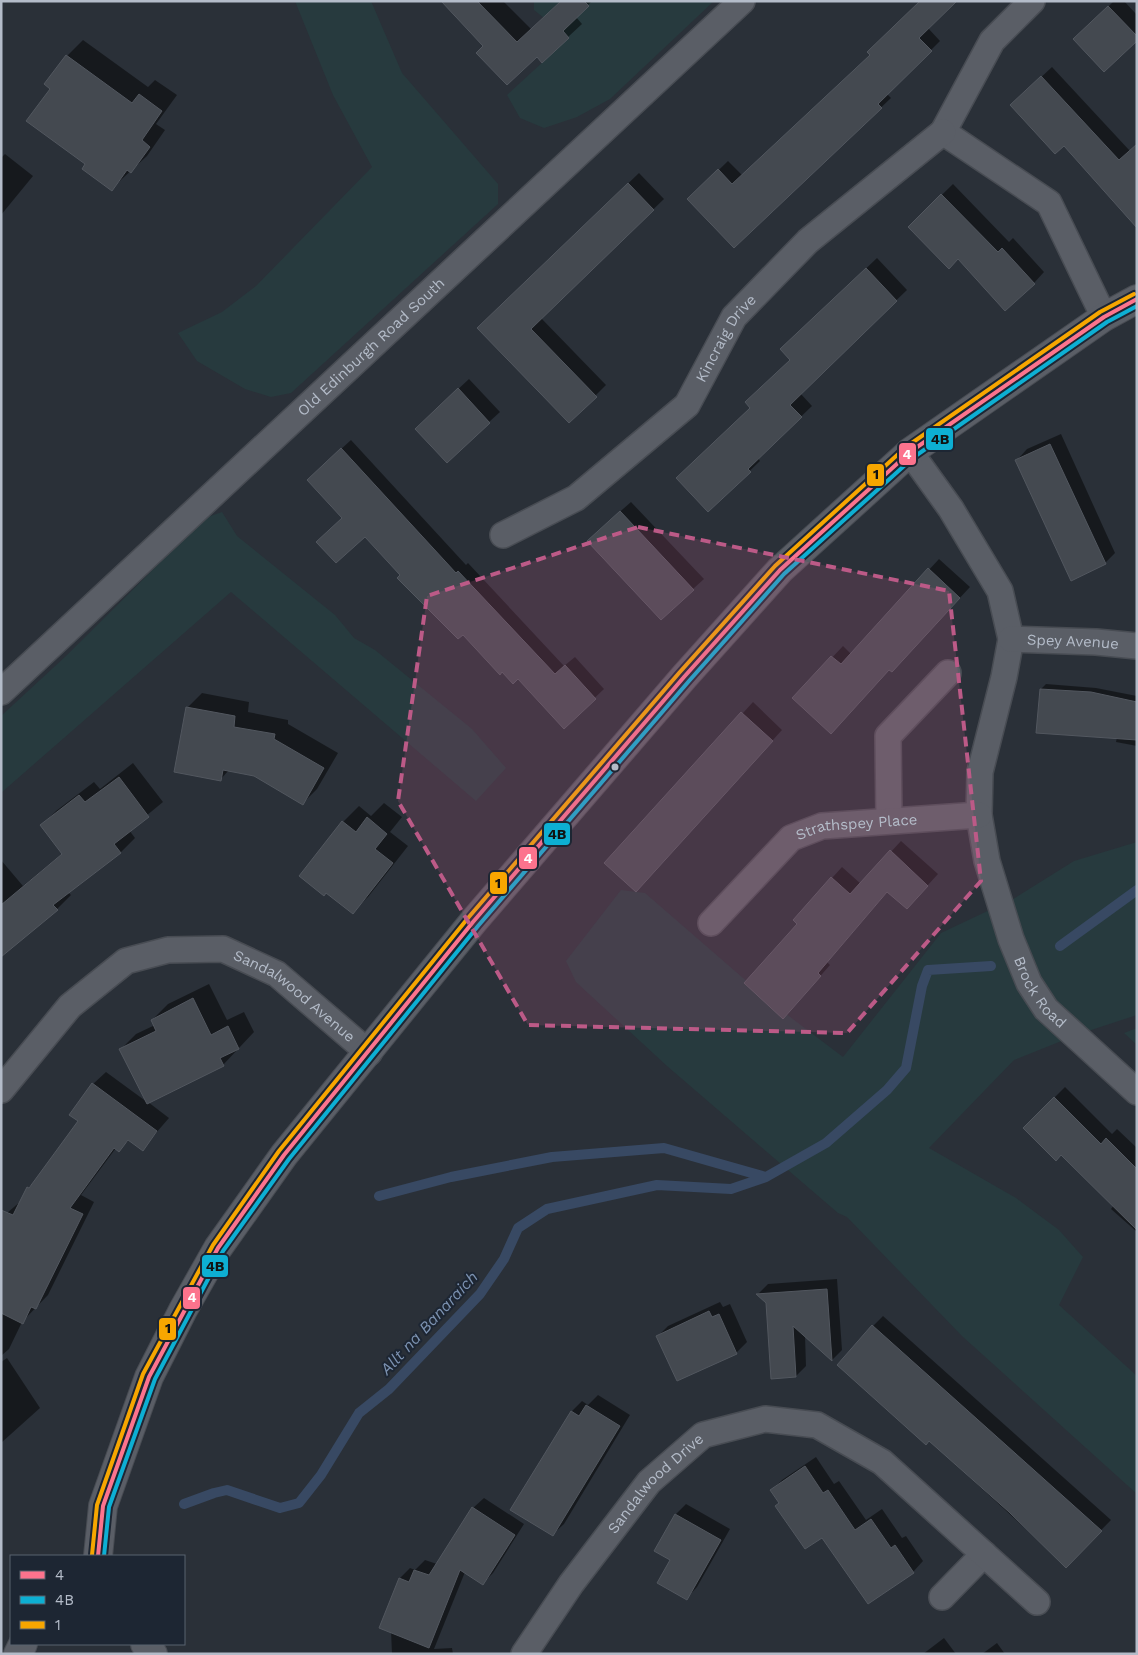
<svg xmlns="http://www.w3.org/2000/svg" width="1138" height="1655" font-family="'Work Sans',sans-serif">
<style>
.green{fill:#273a3e}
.shadow{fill:#0007}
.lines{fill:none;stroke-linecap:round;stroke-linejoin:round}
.stream{stroke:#384963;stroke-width:10}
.building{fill:#444950;stroke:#52575f}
.minor-casing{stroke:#484c53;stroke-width:28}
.tertiary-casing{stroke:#484c53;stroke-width:30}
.minor{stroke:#5a5e66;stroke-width:25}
.tertiary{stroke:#5a5e66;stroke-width:28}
.bus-1-casing{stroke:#1d2633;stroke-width:8}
.bus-2-casing{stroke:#1d2633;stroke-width:8}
.bus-3-casing{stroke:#1d2633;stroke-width:8}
.bus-1{stroke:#fc738d;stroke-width:4}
.bus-2{stroke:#0dafd3;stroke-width:4}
.bus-3{stroke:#f7a600;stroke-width:4}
.marked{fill:#bc5a87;fill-opacity:0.2;stroke:#bc5a87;stroke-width:4;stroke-dasharray:10 6;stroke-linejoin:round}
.bus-dot{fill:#b4bcc9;stroke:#1d2633;stroke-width:2}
.labels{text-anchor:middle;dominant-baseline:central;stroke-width:4;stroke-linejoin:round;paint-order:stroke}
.street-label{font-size:15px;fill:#b4bcc9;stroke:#1d2633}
.water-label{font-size:16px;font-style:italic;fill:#7c92b1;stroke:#1d2633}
.line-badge{stroke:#1d2633;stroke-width:2}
.badge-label{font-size:14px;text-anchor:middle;font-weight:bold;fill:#fff}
.pale-badge-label{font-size:14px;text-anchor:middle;font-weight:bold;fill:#111}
</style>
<rect width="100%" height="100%" fill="#2a3038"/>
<!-- green -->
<path class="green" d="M295,1H371L402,73L498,184V204L291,393L271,397L245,389L197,361L178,333L222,312L256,286L372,167L333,95Z
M534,1H714L610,99L577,117L544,128L520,118L507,95L569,38L534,10Z
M222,512L237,536L335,615L354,638L375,650L472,729L506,768L476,801L231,592L1,793V716L66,656L205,518Z
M1137,842V1015L1079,1034L1014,1060L929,1148L1016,1198L1059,1230L1083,1257L1059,1305L1137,1376V1494L962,1336L847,1217L838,1213L667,1066L576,982L566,961L621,890L645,893L773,1004L843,1057L941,933L1015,898L1074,861Z
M1137,1028V1045L1124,1033Z"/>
<!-- shadow -->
<path class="shadow" d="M442,1H503L531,29L561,1H592L576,17L582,24L568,37L537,55L485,46Z
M1114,1H1124L1137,15V39H1075Z
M928,28L940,41L887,94L891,98L734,247L689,199L728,161L743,176Z
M83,40L148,87L155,80L177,95L156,124L165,130L147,156L111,189L87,164L52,89L46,84L67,56Z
M1052,67L1130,151L1131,219L1022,95Z
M5,154L33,176L1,215V158Z
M639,173L664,199L541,318L606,385L569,422L489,317Z
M953,184L1009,242L1013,238L1044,272L1034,283L958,258L909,227Z
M877,258L907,290L800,393L812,406L758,458L760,461L708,511L751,408L791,360L792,339Z
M469,379L500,412L489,422L427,418Z
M1061,434L1115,553L1105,563L1017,460L1027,449Z
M351,440L466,565L468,563L564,666L575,657L604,689L564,727L518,677L463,633L402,575L365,536L344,518L317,471Z
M631,502L704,579L661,618L599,530Z
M939,559L970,587L902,660L890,669L794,698L843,646L851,654Z
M1046,684L1096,688L1137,696V746L1116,742L1117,737L1041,689Z
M202,693L249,702L248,712L288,720V724L338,753L317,789L303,803L254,775L229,770L220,780L187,708Z
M753,702L782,730L646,880L606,863Z
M133,763L163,802L129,830L135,838L121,852L68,892L71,895L57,909L1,955V860L23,886L63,853L42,825L56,811L94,782L100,789Z
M384,803L402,817L390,832L408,846L368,897L352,912L326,892L300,876L343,822L359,806L371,816Z
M901,841L938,874L917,897L888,891L827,962L830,965L793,1007L799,924L832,878L842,867L861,884Z
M209,984L227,1020L244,1012L254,1032L223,1065L148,1102L169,1118L142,1149L129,1140L119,1150L116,1148L81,1195L94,1202L48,1295L22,1322L9,1349L1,1356V1227L7,1213L21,1201L28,1188L40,1176L79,1121L71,1115L93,1084L106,1072L147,1102L121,1049L136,1034L155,1025L152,1020L168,1004Z
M1065,1087L1112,1134L1117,1129L1137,1148V1232L1111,1209L1114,1205L1061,1154L1024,1128Z
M837,1279L842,1350L832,1360L805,1335L806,1366L796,1376L768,1302L758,1294L768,1284Z
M720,1302L723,1307L730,1304L747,1342L736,1353L658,1336L668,1326Z
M883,1316L1111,1520L1066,1566L929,1440L873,1326Z
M7,1358L40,1408L1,1443V1362Z
M598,1395L630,1415L564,1524L553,1534L511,1509L572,1411L582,1401L588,1405Z
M816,1457L834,1484L839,1481L866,1520L882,1509L902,1538L906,1536L923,1561L913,1572L822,1536L780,1503L771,1491L782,1480Z
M484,1498L524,1524L493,1573L483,1583L465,1572L434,1649L452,1648L453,1654H392L391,1631L400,1578L410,1568L415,1570L425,1560L437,1564L473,1508Z
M686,1504L730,1529L697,1587L687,1598L672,1560L656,1550L676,1514Z
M944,1638L956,1654H923Z
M997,1643L1005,1654H982Z"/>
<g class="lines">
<!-- stream -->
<path class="stream" d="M1060,946L1137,890
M379,1196L451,1177L552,1157L664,1148L766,1177
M184,1504L214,1493L227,1490L280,1508L299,1503L321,1475L359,1413L389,1389L480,1294L504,1259L518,1228L547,1209L657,1185L731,1189L766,1177L826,1143L887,1090L906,1068L922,986L928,970L991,966"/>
</g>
<!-- building -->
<path class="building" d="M441,1H477L517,42L561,1H584L589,6L563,31L569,38L542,63L537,57L507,85L476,53L483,46Z
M920,1H957L919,38L932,51L878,104L882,108L734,248L687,199L718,169L732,184L870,55L867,52Z
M1108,6L1137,36V41L1104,72L1073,39Z
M66,55L132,103L139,94L162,111L142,140L150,147L131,173L127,170L112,191L82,169L85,164L26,121L50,89L44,84Z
M1041,76L1119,160L1137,144V228L1064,146L1055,154L1010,105Z
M628,183L654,210L531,329L597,397L569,423L477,328Z
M941,194L998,252L1002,248L1035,284L1005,311L958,259L949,269L908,227Z
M866,268L897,301L790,405L802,417L748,469L751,472L708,512L676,478L750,408L745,402L790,360L780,349Z
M458,388L490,423L447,463L415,429Z
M1050,444L1106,564L1071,581L1015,460Z
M341,448L456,573L458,571L555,674L565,665L596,699L564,729L518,679L513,684L502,672L500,675L463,635L458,639L397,578L400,575L365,537L336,563L316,542L342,518L307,480Z
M620,511L694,590L661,620L587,541Z
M928,568L960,598L892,672L889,670L831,734L792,698L831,656L841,664Z
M1040,689L1091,692L1137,702V740L1036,733Z
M186,707L235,716L234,727L275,734L274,739L324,768L303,805L254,776L223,770L221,781L174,772Z
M741,712L773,741L636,892L604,863Z
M119,777L149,817L114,844L121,853L53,905L58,910L1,957V905L62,854L40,825L79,795L85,802Z
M367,817L387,834L375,849L393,863L353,914L326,893L324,896L299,876L342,821L356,832Z
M890,850L928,886L907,909L887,892L818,973L821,976L783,1019L744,983L797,924L793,920L831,877L850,894Z
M193,998L211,1035L228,1026L239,1049L220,1058L224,1066L147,1104L119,1049L156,1031L151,1020Z
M92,1083L157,1131L143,1151L128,1140L119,1152L114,1148L70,1208L83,1214L36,1309L31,1307L23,1324L1,1313V1210L13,1215L27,1187L29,1188L78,1121L69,1115Z
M1054,1097L1101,1144L1106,1138L1137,1169V1230L1061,1155L1056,1161L1023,1128Z
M827,1289L832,1361L793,1326L796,1377L771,1379L766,1303L756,1294Z
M709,1311L712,1317L719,1314L737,1354L677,1381L656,1336Z
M872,1325L1102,1531L1066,1568L1009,1512L929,1441L926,1445L837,1365Z
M586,1405L620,1426L553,1536L510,1510L571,1411L579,1416Z
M805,1466L823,1493L828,1490L855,1530L871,1519L891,1548L895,1545L914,1573L868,1604L822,1538L805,1549L775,1506L779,1503L770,1490Z
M472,1507L515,1535L483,1585L460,1570L429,1648L379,1628L399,1578L409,1582L414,1570L429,1575Z
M675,1514L721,1540L687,1600L657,1583L670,1560L654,1551Z"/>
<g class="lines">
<defs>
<g id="minor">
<path d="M1032,1L992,41L943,132L1049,203L1104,317"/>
<path id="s1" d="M910,452L951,509L1000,591L1011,639L1004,677L980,772L979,815L987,861L1011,939L1029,983L1046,1009L1137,1092"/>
<path id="s2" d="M503,535L576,498L687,405L734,317L808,241L943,132"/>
<path id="s3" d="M1011,639L1096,642L1137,646"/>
<path id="s4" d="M1,692L742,1"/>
<path d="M889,820L888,736L948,673"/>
<path id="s5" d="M711,923L791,838L822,826L979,815"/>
<path id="s6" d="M1,1090L70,1006L126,961L168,950L223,949L277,974L369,1053"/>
<path d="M942,1597L984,1554"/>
<path id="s7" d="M524,1654L571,1584L649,1482L703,1435L765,1419L817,1425L882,1462L1037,1602"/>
</g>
<path id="tertiary" d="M98,1556L103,1506L149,1377L183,1310L218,1248L284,1155L473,922L684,677L780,570L910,452L1104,317L1137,299
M145,1644L153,1654
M18,1654L23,1644"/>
</defs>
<!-- minor casing -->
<use href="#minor" class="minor-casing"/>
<!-- tertiary casing -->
<use href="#tertiary" class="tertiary-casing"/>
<!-- minor -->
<use href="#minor" class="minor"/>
<!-- tertiary -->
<use href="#tertiary" class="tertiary"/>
<defs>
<path id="bus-1" d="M98,1556L103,1506L149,1377L218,1248L284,1155L473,922L684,677L780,570L910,452L1104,317L1137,299"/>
<path id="bus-2" d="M104,1556L109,1507L155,1379L223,1251L289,1159L478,926L689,681L784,574L914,457L1107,322L1137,306"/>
<path id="bus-3" d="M92,1555L97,1505L143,1374L213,1245L279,1151L468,918L679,673L775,566L906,447L1100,312L1134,294"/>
</defs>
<!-- bus-1 casing -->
<use href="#bus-1" class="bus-1-casing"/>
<!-- bus-2 casing -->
<use href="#bus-2" class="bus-2-casing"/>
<!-- bus-3 casing -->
<use href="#bus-3" class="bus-3-casing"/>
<!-- bus-1 -->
<use href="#bus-1" class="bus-1"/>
<!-- bus-2 -->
<use href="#bus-2" class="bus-2"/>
<!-- bus-3 -->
<use href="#bus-3" class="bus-3"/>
</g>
<!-- marked area -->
<path class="marked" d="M638,527L949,591L981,881L847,1033L528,1025L398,801L427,596Z"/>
<!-- markers -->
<circle class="bus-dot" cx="615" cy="767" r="4.5"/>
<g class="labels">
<!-- street labels -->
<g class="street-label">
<text stroke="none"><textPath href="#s2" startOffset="304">Kincraig Drive</textPath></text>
<text stroke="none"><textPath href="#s4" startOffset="506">Old Edinburgh Road South</textPath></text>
<text stroke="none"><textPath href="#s3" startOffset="62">Spey Avenue</textPath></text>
<text stroke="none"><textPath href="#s5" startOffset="184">Strathspey Place</textPath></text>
<text stroke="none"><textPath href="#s1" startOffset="584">Brock Road</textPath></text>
<text stroke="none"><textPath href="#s6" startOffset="365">Sandalwood Avenue</textPath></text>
<text stroke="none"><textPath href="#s7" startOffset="216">Sandalwood Drive</textPath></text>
</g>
<!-- water labels -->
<g class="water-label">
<text transform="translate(429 1323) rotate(-47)">Allt na Banaraich</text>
</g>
</g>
<g class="line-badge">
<rect x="925" y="427" width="29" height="24" rx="5" fill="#0dafd3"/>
<rect x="898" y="442" width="19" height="24" rx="5" fill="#fc738d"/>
<rect x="866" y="463" width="19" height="24" rx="5" fill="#f7a600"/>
<rect x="543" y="822" width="28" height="24" rx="5" fill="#0dafd3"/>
<rect x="518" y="846" width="20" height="24" rx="5" fill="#fc738d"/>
<rect x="489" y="871" width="19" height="24" rx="5" fill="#f7a600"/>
<rect x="201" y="1254" width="28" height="24" rx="5" fill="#0dafd3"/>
<rect x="182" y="1286" width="19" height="24" rx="5" fill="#fc738d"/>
<rect x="158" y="1317" width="19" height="24" rx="5" fill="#f7a600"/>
</g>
<g class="badge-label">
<text x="907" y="459">4</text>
<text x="528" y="863">4</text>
<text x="192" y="1302">4</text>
</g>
<g class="pale-badge-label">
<text x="940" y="444">4B</text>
<text x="876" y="479">1</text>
<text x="557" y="839">4B</text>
<text x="498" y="888">1</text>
<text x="215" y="1271">4B</text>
<text x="168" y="1333">1</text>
</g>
<!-- border -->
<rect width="1138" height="1655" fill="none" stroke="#b4bcc9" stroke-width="5"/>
<!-- legend -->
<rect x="10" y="1555" width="175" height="90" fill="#1d2633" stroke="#59626f"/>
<rect x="20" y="1571" width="25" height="8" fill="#fc738d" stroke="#59626f"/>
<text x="55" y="1580" font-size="15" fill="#b4bcc9">4</text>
<rect x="20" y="1596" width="25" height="8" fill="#0dafd3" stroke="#59626f"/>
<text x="55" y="1605" font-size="15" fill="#b4bcc9">4B</text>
<rect x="20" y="1621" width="25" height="8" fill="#f7a600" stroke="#59626f"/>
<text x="55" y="1630" font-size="15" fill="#b4bcc9">1</text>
</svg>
